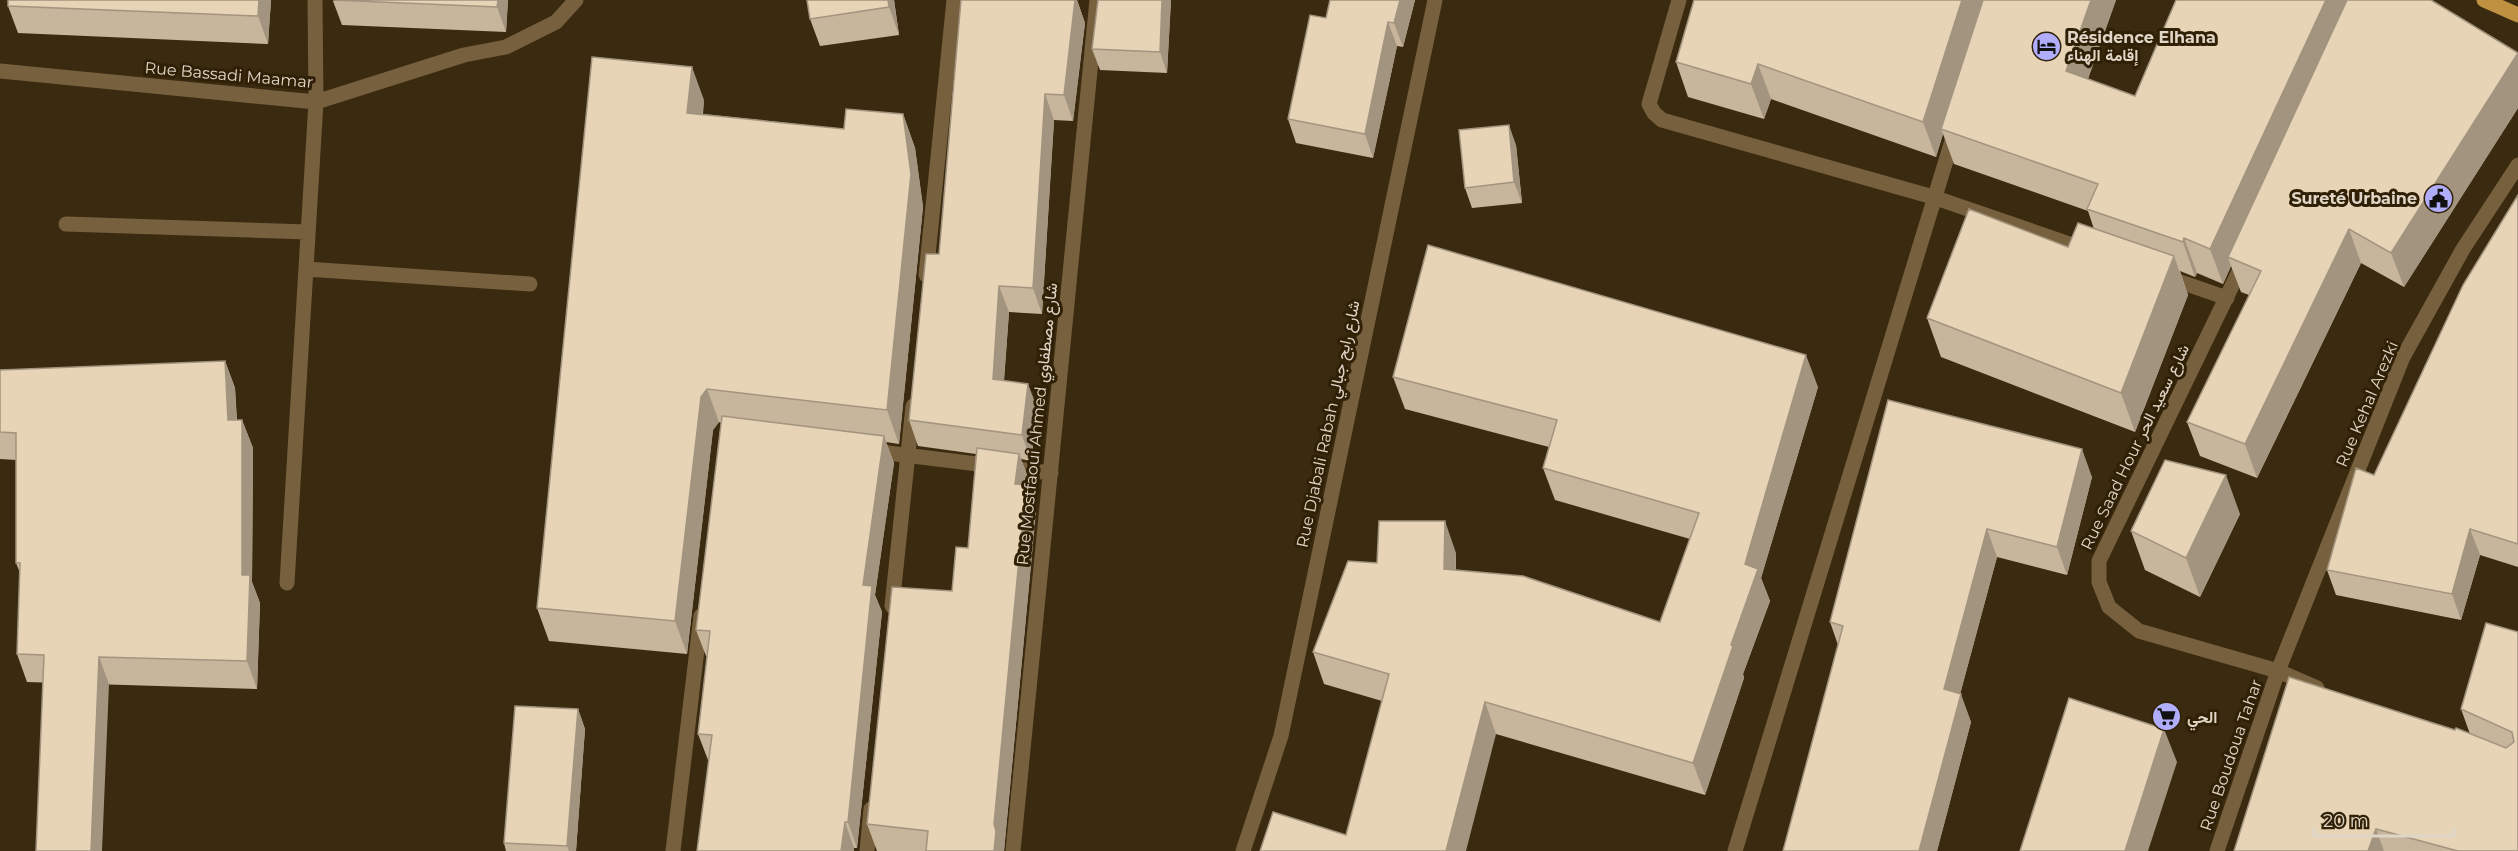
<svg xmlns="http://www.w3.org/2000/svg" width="2518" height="851" font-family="Montserrat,Vazirmatn,sans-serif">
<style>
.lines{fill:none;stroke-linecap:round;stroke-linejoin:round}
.minor{stroke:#77603d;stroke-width:15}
.major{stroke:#c19142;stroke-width:15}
.wall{fill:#c7b59c}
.shaded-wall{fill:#a2947f}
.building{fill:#e7d3b5;stroke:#a2947f;stroke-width:1.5}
.labels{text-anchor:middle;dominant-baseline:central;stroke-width:6;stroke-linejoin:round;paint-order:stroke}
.poi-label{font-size:16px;font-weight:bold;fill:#e0d6c7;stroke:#302006;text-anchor:start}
.street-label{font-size:16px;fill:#e0d6c7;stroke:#302006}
</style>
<rect width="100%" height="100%" fill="#3a2a10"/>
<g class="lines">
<!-- minor -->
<path class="minor" d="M1679,0L1649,104L1654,113L1662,120L1933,197L2087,250
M0,71L316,102L464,55L506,47L556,22L576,0
M66,224L308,232
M2244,261L2099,561V582L2109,607L2139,631L2278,671L2317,688
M306,269L530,284
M926,275L954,0
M2166,277L2227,298
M872,451L1051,473
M287,583L316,102L315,0
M892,606L913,406
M673,851L701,616
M867,851L871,809
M1013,851L1097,0
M1243,851L1281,736L1435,0
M1735,851L1955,131
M2217,851L2278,671L2403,357L2463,249L2518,165"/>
<!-- major -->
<path class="major" d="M2484,0L2518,15"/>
</g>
<!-- wall -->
<path class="wall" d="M8,0H271L268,44L18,33L8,6Z
M508,0L506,32L342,25L333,1Z
M894,0L899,35L820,46L810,19Z
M961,0H1077L1085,23L1073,121L1054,120L1042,314L1009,312L1004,381L1038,410L1031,461L1021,459L1029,480L1028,488L1036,511L1004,851H877L867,824L968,548L976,454L918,446L909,420L939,254Z
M1098,0H1171L1167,73L1100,70L1092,49Z
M1415,0L1403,47L1397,46L1373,158L1296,143L1288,119L1326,18Z
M1694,0H2116L2088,79L2135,96L2518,53V108L2404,287L2361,263L2257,478L2200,456L2187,422L2249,295L2241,292L2231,266L2223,284L2197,273L2195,277L2180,271L2188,295L2135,432L1941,357L1927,318L2068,247L2094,229L2088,211L1954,164L1943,134L1936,157L1771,99L1764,119L1688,97L1676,62Z
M704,100L703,114L844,129L903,114L915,148L923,207L899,444L886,442L894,463L875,595L882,612L857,848H854L708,760L698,734L707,656H706L696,630L721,423L719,422L713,430L687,654L549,641L537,608Z
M1516,145L1522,203L1472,208L1465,188Z
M2518,195V567L2480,555L2461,620L2336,595L2327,570Z
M225,361L235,388L237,420H242L253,448L252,582L260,603L257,689L27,682L17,654L20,573L16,563V460L0,459V370Z
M1393,377L1818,387L1761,578L1770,601L1743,674L1744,678L1705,795L1496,734L1346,835L1382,701L1324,684L1313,652L1377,563L1456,553V570L1660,622L1690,539L1555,500L1543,468L1549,447L1405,409Z
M1888,400L2092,477L2067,575L1997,557L1960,694L1971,722L1937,851H1783L1838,645L1830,622Z
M2240,514L2200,597L2145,570L2131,531Z
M2518,632V851H2234L2455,730L2470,734L2461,709Z
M578,709L585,729L576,851H506L504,843Z"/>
<!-- shaded-wall -->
<path class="shaded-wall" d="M259,0H271L268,44L258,16Z
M498,0H508L506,32L497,7Z
M888,0H894L899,35L889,7Z
M1075,0H1077L1085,23L1073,121L1064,95Z
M1162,0H1171L1167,73L1160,52Z
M1400,0H1415L1403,47L1394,23Z
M1962,0H1986L1941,129L1943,134L1936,157L1923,122Z
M2091,0H2116L2078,106L2066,71Z
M2326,0H2354L2228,257L2231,266L2223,284L2210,249Z
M1388,22L1397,46L1373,158L1365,134Z
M2518,53V108L2404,287L2391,253Z
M1758,64L1771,99L1764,119L1751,84Z
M692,67L704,100L699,146L687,113Z
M1045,94L1054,120L1042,314L1033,288Z
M903,114L915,148L923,207L899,444L887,410Z
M1509,125L1516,145L1522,203L1514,182Z
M2349,229L2361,263L2257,478L2245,444Z
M2184,238L2197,273L2195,277L2183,242Z
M2174,256L2188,295L2135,432L2121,393Z
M999,286L1009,312L1002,405L993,379Z
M1806,355L1818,387L1761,578L1770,601L1743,674L1744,678L1705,795L1693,763L1731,645L1745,564Z
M225,361L235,388L238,447L228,420Z
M1028,384L1038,410L1031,461L1022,435Z
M707,389L719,422L713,430L687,654L675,621L701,397Z
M242,420L253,448L252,582L260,603L257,689L247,661L242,575Z
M884,436L894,463L875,595L882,612L857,848L848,822L863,585Z
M2082,449L2092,477L2067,575L2057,547Z
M1019,454L1029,480L1028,488L1036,511L1004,851H994V824L1015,484Z
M2226,475L2240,514L2200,597L2186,558Z
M1445,521L1456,553L1455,601L1444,569Z
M1987,529L1997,557L1954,717L1944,689Z
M2470,529L2480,555L2461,620L2452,594Z
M99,657L109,684L102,851H91Z
M1961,694L1971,722L1937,851H1919Z
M1485,702L1496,734L1466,851H1446Z
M578,709L585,729L576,851H569L567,846Z
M2164,729L2177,762L2148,851H2125Z
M845,822L854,848V851H841Z
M2376,829L2384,851H2368Z"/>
<!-- building -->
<path class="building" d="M8,0H259L258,16L8,6Z
M333,0H498L497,7Z
M807,0H888L889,7L810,19Z
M961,0H1075L1064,95L1045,94L1033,288L999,286L993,379L1028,384L1022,435L909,420L926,254H939Z
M1098,0H1162L1160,52L1092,49Z
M1330,0H1400L1394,23L1388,22L1365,134L1288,119L1310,15L1326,18Z
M1694,0H1962L1923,122L1758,64L1751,84L1676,62Z
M1983,0H2091L2066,71L2135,96L2176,0H2326L2210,249L2184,238L2183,242L2087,209L2098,184L1941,129Z
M2347,0H2431L2518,53L2391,253L2349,229L2245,444L2187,422L2261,271L2228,257Z
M592,57L692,67L687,113L844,129L846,109L903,114L911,174L887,410L707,389L701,397L675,621L537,608Z
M1509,125L1514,182L1465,188L1459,130Z
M2518,195V544L2470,529L2452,594L2327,570L2356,468L2374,475L2463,285Z
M1969,209L2068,247L2078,223L2174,256L2121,393L1927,318Z
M1428,245L1806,355L1745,564L1758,569L1731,645L1733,646L1693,763L1485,702L1446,851H1260L1273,812L1346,835L1389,674L1313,652L1348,561L1377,563L1379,521H1445L1444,569L1523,576L1660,622L1699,513L1543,468L1557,420L1393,377Z
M225,361L228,420H242V575H250L247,661L99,657L91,851H36L44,655L17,654L20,563H16V433L0,432V370Z
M1888,400L2082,449L2057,547L1987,529L1944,689L1961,694L1919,851H1783L1843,626L1830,622Z
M722,416L884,436L863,585L872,586L848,822H845L841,851H697L712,735L698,734L710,631L696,630Z
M977,448L1019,454L1015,484L1026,485L994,824L996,831L994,851H926L928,831L867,824L892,587L952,591L956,547L968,548Z
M2165,460L2226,475L2186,558L2131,531Z
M2486,623L2518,632V851H2458L2376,829L2368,851H2234L2289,677L2455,730L2456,728L2506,748L2514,742L2512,732L2461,709Z
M2069,698L2164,729L2125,851H2020Z
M515,706L578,709L567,846L504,843Z"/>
<!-- icons -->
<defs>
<symbol id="hotel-disc" viewBox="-11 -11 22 22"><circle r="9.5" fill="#b0adfa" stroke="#302006"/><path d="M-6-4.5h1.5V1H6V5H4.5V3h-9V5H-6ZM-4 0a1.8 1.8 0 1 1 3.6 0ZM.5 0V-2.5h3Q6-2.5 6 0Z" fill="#111"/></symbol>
<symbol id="civic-disc" viewBox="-11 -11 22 22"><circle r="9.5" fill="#b0adfa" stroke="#302006"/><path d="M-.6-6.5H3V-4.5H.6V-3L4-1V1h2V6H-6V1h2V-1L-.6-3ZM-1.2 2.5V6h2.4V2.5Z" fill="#111"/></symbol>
<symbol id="supermarket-disc" viewBox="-11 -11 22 22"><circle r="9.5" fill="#b0adfa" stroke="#302006"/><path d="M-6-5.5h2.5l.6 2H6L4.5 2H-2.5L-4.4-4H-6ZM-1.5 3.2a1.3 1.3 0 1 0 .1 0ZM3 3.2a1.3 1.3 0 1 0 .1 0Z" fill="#111"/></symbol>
</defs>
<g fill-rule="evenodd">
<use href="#hotel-disc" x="2030" y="30" width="33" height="33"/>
<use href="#civic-disc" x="2422" y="182" width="33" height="33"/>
<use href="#supermarket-disc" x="2150" y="700" width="33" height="33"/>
</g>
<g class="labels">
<!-- poi labels -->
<g class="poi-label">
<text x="2067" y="37">Résidence Elhana<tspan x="2067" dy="18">إقامة الهناء</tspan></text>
<text x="2417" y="198" text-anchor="end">Sureté Urbaine</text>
<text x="2187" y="717">الحي</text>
</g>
<!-- street labels -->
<g class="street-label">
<text transform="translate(229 75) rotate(5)">Rue Bassadi Maamar</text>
<text transform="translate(2367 404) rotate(-67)">Rue Kehal Arezki</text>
<text transform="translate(1037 424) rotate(-84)">Rue Mostfaoui Ahmed شارع مصطفاوي</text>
<text transform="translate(1328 424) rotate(-78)">Rue Djabali Rabah شارع رابح جبالي</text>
<text transform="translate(2135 447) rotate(-64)">Rue Saad Hour شارع سعيد الحر</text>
<text transform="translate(2231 755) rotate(-71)">Rue Boudoua Tahar</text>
</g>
</g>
<!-- scale -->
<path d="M2314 827v9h140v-9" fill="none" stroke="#e0d6c7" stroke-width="3"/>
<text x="2323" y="827" font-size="18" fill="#e0d6c7" stroke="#302006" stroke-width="4.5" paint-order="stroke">20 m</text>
</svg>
